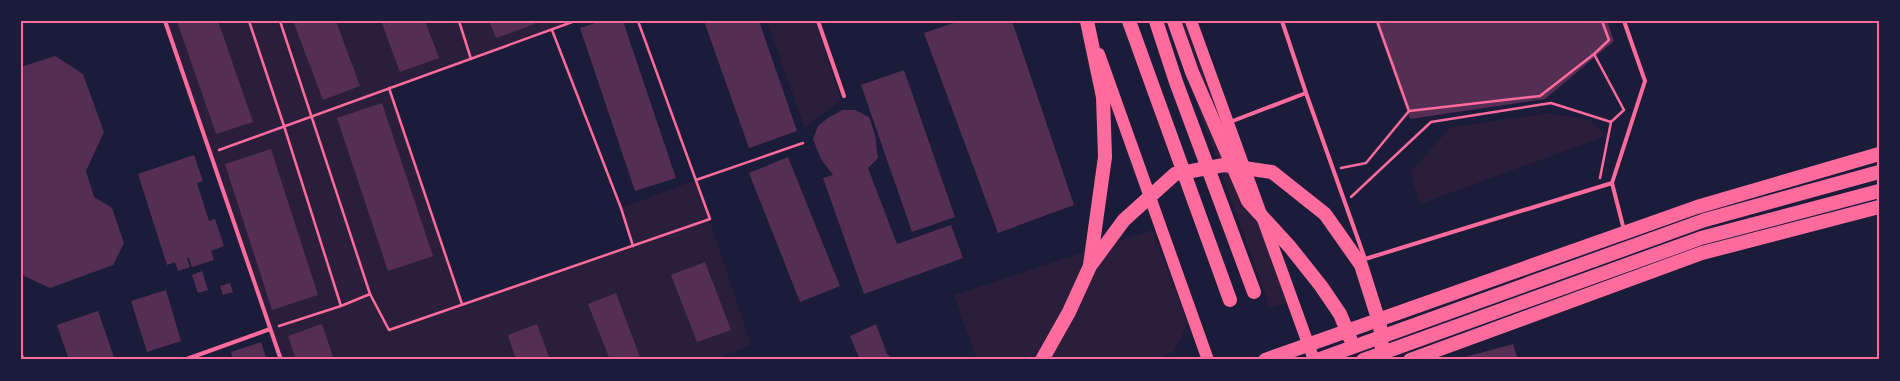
<svg xmlns="http://www.w3.org/2000/svg" width="1900" height="381" font-family="'Roboto Serif',serif">
<style>
.green{fill:#2a1e3b}
.building{fill:#542f53}
.lines{fill:none;stroke-linecap:round;stroke-linejoin:round}
.path{stroke:#ff6b9d;stroke-width:2.5}
.service{stroke:#ff6b9d;stroke-width:4}
.minor{stroke:#ff6b9d;stroke-width:5}
.primary{stroke:#ff6b9d;stroke-width:12}
.trunk{stroke:#ff6b9d;stroke-width:14}
.neatline{fill:none;stroke:#ff6b9d;stroke-width:2}
</style>
<rect width="100%" height="100%" fill="#1b1b3a"/>
<!-- green -->
<path class="green" d="M165,21H576L389,88L462,304L633,246L621,208L696,180L751,345L712,360H280Z
M767,21H815L841,100L805,128Z
M1167,21H1191L1292,301L1270,308Z
M1550,113L1591,120L1606,136L1420,204L1410,172L1451,127Z
M1152,230L1188,323L1174,352L1151,360H977L954,295Z"/>
<!-- building -->
<path class="building" d="M177,21H218L253,122L216,134Z
M293,21H336L360,86L323,100Z
M381,21H425L439,58L400,72Z
M489,21H534L535,24L496,38Z
M601,21H623L676,178L635,191L580,28Z
M704,21H759L797,131L749,148Z
M960,21H1012L1074,205L998,233L924,33Z
M1375,21H1607L1614,41L1545,99L1410,119Z
M55,56L83,74L104,132L86,171L94,197L112,208L124,243L113,265L50,288L24,276L21,268V223L23,218L21,212V67Z
M904,70L955,217L912,232L861,85Z
M382,103L433,256L388,271L337,118Z
M842,110H855L869,117L875,135L878,158L868,168L897,244L951,225L963,258L864,294L823,178L833,175L821,159L813,139L818,126L828,118Z
M271,149L318,295L272,310L225,164Z
M194,155L203,181L197,183L209,221L215,219L224,246L211,251L214,260L192,267L189,258H187L190,267L178,271L175,262L167,265L138,174Z
M788,157L840,286L800,302L749,173Z
M705,262L731,330L697,342L671,275Z
M202,271L208,290L198,293L192,275Z
M230,283L233,292L223,295L220,286Z
M166,290L181,341L147,352L131,301Z
M616,293L641,360H610L588,304Z
M98,311L115,360H69L57,325Z
M322,324L334,360H296L288,336Z
M537,324L550,360H516L508,335Z
M876,324L887,354L894,360H860L850,336Z
M261,342L267,360H233L231,352Z
M1513,344L1518,360H1458V359Z"/>
<g class="lines">
<!-- path -->
<path class="path" d="M249,21L284,126L341,306
M280,21L370,294
M459,21L471,59
M1377,21L1409,111
M552,30L621,208L633,246
M1594,54L1624,110L1611,122L1600,178
M389,88L462,304
M219,150L575,21
M1341,168L1366,163L1409,111L1540,96L1594,54L1609,40L1602,21
M696,180L803,143
M1351,197L1431,122L1551,103L1611,122
M279,326L341,306L370,294L389,330L710,219L638,21"/>
<!-- service -->
<path class="service" d="M165,21L281,360
M818,21L844,96
M1282,21L1306,93
M1624,21L1645,81L1612,183L1624,230
M1230,122L1306,93L1365,259L1612,183
M184,360L270,329"/>
<!-- minor -->
<path class="minor" d="M21,356L22,360"/>
<!-- primary -->
<path class="primary" d="M1191,21L1314,360
M1099,54L1208,360"/>
<!-- trunk -->
<path class="trunk" d="M1087,21L1103,97L1105,157L1090,265
M1129,21L1230,300
M1156,21L1176,82L1254,292
M1174,21L1192,72L1248,201L1290,247L1321,286L1340,314L1350,338
M1042,360L1069,312L1090,266L1124,220L1175,174L1224,165L1272,172L1325,214L1361,265L1380,325L1383,360
M1265,360L1697,207L1879,154
M1317,360L1705,220L1879,172
M1363,360L1701,238L1879,191
M1410,360L1702,253L1879,207"/>
</g>
<!-- border -->
<rect width="1900" height="381" fill="none" stroke="#1b1b3a" stroke-width="45"/>
<rect x="22" y="22" width="1856" height="336" class="neatline"/>
</svg>
